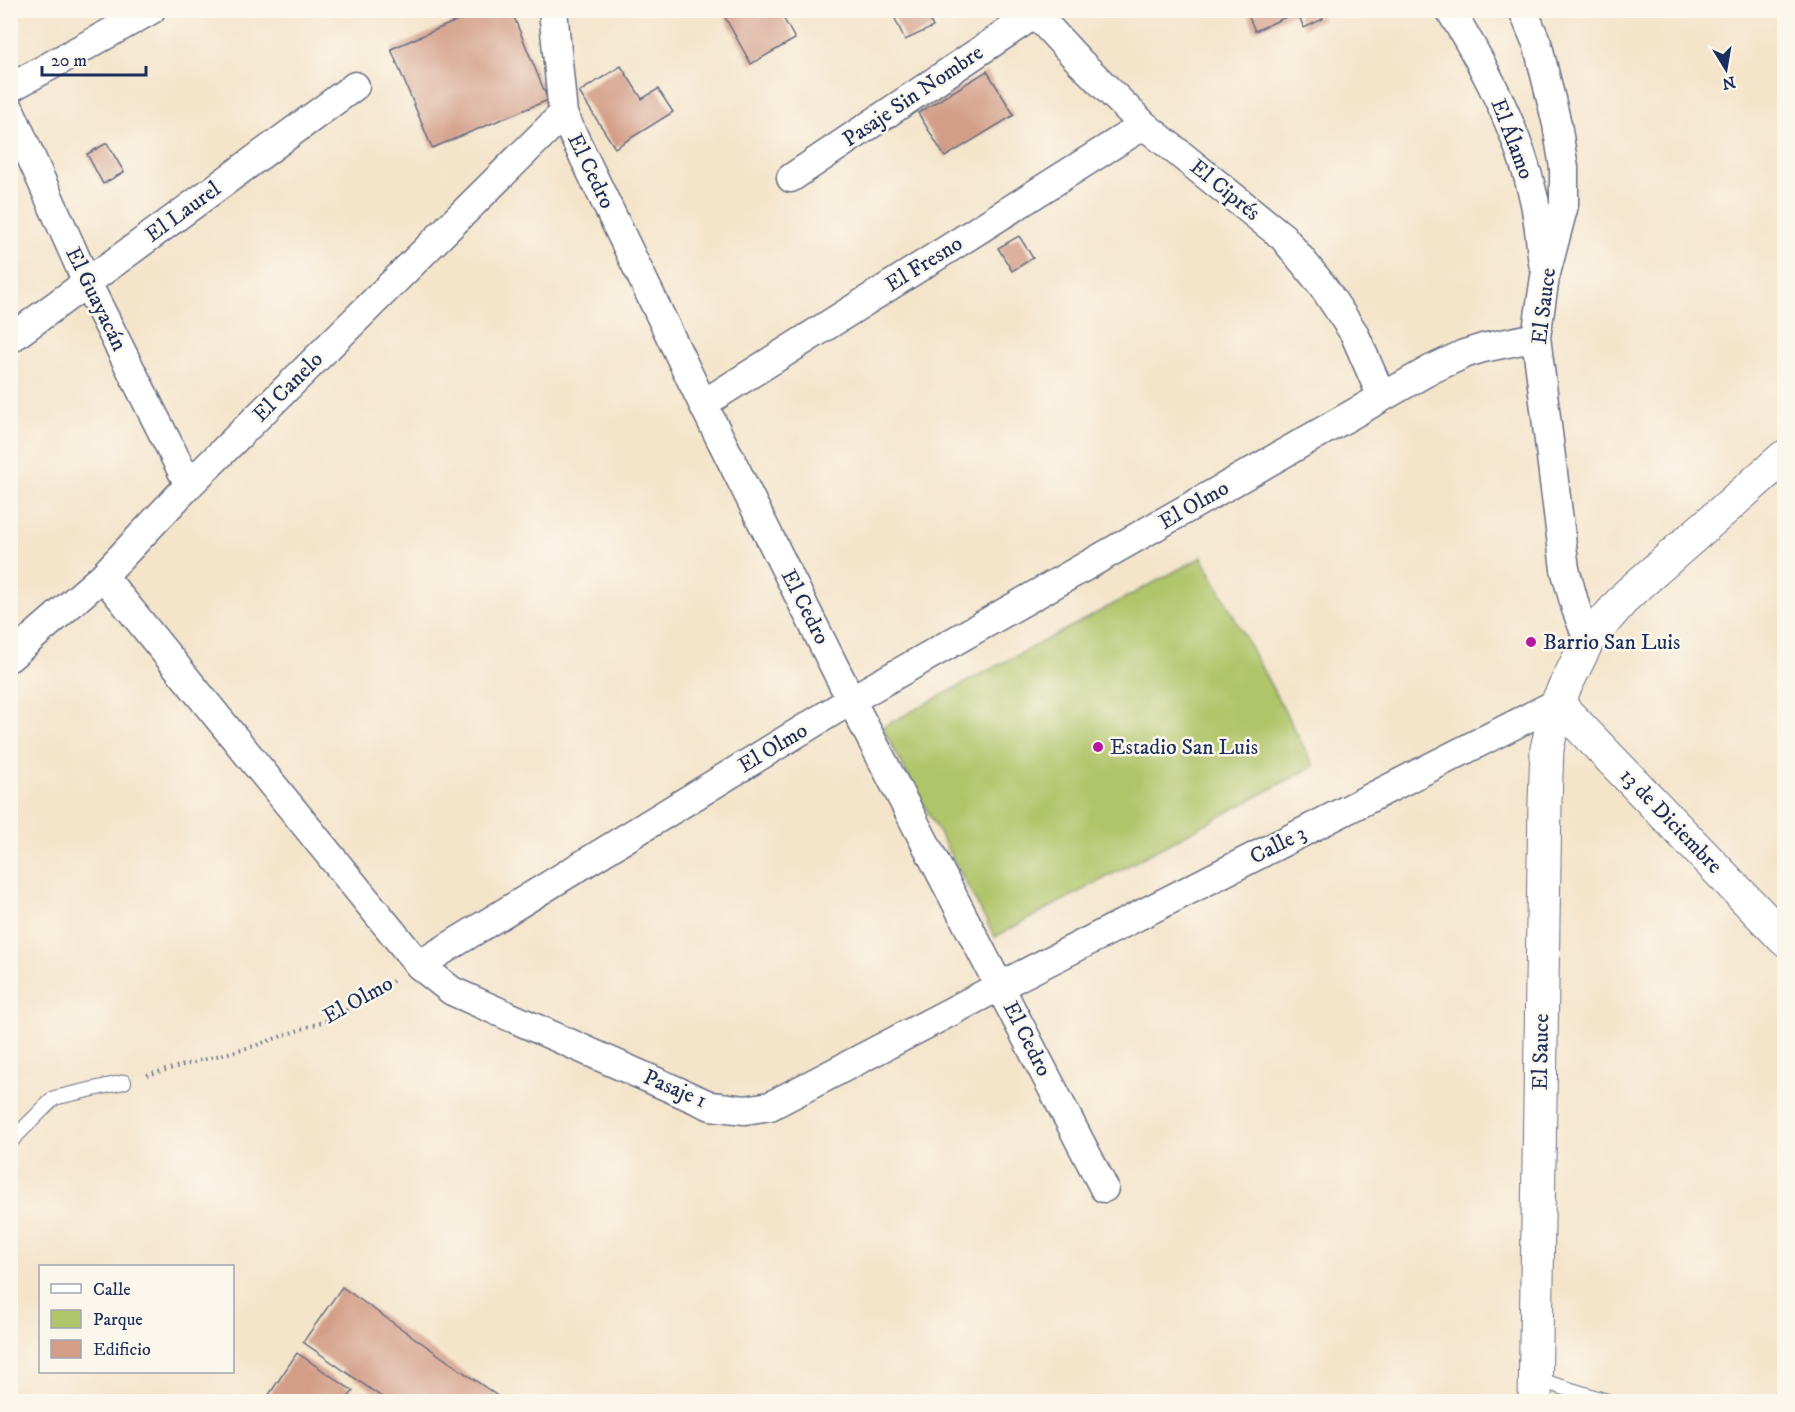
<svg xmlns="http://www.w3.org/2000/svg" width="1795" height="1412" font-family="'IM FELL DW Pica',serif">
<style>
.green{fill:#b0c469;stroke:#667a64;stroke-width:1.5}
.building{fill:#d39d87}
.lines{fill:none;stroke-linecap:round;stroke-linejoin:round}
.lane-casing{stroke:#676e84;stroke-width:16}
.street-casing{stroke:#676e84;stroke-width:31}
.secondary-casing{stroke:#676e84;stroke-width:35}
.path{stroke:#676e84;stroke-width:4;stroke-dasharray:1.5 4.5;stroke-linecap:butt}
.lane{stroke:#fff;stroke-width:14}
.street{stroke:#fff;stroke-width:28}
.secondary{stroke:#fff;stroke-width:33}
.poi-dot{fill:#b5179e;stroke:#fbf7ec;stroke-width:2}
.labels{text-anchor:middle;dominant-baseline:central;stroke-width:5;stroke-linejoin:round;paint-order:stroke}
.street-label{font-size:22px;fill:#1b2f5e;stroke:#fbf7ec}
.poi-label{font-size:22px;fill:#1b2f5e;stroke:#fbf7ec;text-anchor:start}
</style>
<rect width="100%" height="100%" fill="#fbf7ec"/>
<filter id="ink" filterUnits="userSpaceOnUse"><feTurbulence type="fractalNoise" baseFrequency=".0167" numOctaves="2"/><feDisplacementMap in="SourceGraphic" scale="12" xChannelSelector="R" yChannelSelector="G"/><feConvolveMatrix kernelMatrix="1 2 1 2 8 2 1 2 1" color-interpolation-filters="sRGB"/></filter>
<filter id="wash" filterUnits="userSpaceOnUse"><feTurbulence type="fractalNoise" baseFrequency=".008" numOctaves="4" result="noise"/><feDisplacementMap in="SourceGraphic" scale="24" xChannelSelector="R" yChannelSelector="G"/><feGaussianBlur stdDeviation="1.35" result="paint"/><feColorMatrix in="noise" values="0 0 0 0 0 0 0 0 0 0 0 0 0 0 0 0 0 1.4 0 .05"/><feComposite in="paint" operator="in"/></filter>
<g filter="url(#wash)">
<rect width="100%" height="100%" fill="#f4e4ca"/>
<!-- green -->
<path class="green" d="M1202,557L1314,766L995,937L882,727Z"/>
<g id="blocks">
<!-- building -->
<path class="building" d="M482,10H511L548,100L432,148L391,49Z
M721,10H779L795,39L751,64Z
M891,10H925L933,27L905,40Z
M1246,10H1319L1323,19L1304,28L1297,12L1255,31Z
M621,66L642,99L658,89L673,112L615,148L579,92Z
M987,71L1014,115L945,157L918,113Z
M107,143L124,172L103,184L87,154Z
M1019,236L1033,258L1012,271L998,248Z
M342,1287L506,1402H389L303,1342Z
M297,1353L353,1391L345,1402H264Z"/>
</g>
</g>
<g filter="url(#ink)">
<use href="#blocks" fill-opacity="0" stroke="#676e84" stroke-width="1.5"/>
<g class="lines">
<defs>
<path id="lane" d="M10,1142L54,1098L124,1082
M1536,1379L1610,1402"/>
<path id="street" d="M553,10L563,114L703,404L851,700L1104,1188
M1032,10L1080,62L1144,125L1283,237L1322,285L1354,333L1382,397
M1450,10C1486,68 1519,133 1534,199C1539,220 1540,242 1543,263
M1523,10L1538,46L1557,124L1564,168V205L1545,277L1536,337L1565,569L1576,609L1588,640
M10,88L151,10
M10,110L87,283L189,485
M791,178L1035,14
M10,339L355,86
M703,404L1144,125
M103,576L419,965L452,991L711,1106L745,1110L770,1106L1000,986L1557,703
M10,657L103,576L189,485L563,114
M419,965L851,700L1430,370L1464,354L1483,348L1536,337"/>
<path id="secondary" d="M1557,703L1784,939
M1535,1402L1545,802L1547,749L1557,703L1588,640L1627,595L1784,457"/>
</defs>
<!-- lane casing -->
<use href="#lane" class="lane-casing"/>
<!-- street casing -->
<use href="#street" class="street-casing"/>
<!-- secondary casing -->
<use href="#secondary" class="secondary-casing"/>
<!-- path -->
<path class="path" d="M147,1075L254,1046L336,1017L393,981"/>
<!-- lane -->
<use href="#lane" class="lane"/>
<!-- street -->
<use href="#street" class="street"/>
<!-- secondary -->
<use href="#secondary" class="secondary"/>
</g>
</g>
<!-- markers -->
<g class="poi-dot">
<circle cx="1531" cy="642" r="6"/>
<circle cx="1098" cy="747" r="6"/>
</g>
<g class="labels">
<!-- street labels -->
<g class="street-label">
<text transform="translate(913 96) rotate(-34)">Pasaje Sin Nombre</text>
<text transform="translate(1512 139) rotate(69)">El Álamo</text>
<text transform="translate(591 171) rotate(64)">El Cedro</text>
<text transform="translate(1225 190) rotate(39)">El Ciprés</text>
<text transform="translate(183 212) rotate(-36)">El Laurel</text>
<text transform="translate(924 264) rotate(-32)">El Fresno</text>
<text transform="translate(96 299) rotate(64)">El Guayacán</text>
<text transform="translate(1544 306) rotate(-83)">El Sauce</text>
<text transform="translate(288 387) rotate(-45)">El Canelo</text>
<text transform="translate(1194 505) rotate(-30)">El Olmo</text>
<text transform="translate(805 607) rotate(63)">El Cedro</text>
<text transform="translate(773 748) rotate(-31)">El Olmo</text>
<text transform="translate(1671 821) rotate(46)">13 de Diciembre</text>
<text transform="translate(1278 845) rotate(-27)">Calle 3</text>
<text transform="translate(358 1000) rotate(-29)">El Olmo</text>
<text transform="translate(1027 1039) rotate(63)">El Cedro</text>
<text transform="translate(1541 1052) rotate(-89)">El Sauce</text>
<text transform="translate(675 1089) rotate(23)">Pasaje 1</text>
</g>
<!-- poi labels -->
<g class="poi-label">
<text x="1543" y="642">Barrio San Luis</text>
<text x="1110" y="747">Estadio San Luis</text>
</g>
</g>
<!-- margin -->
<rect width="1795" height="1412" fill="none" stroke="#fbf7ec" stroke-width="36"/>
<!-- legend -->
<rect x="39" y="1265" width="195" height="108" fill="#fbf7ec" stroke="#a1a7b3" stroke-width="1.5"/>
<rect x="51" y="1284" width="30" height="9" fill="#ffffff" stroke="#a1a7b3" stroke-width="1.5"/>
<text x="93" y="1295" font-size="18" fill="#1b2f5e">Calle</text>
<rect x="51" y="1310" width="30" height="18" fill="#b0c469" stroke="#a1a7b3" stroke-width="1.5"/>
<text x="93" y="1325" font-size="18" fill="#1b2f5e">Parque</text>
<rect x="51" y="1340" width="30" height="18" fill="#d39d87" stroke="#a1a7b3" stroke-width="1.5"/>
<text x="93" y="1355" font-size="18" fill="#1b2f5e">Edificio</text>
<!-- north arrow -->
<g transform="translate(1726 69) rotate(169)" stroke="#fbf7ec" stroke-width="4.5" paint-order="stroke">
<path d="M0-4.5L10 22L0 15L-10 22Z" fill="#1b2f5e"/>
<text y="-9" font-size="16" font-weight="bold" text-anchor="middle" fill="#1b2f5e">N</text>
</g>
<!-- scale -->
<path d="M42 66v9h104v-9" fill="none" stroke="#1b2f5e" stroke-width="3"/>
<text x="51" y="66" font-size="18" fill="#1b2f5e" stroke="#fbf7ec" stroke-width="4.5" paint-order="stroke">20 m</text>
</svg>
